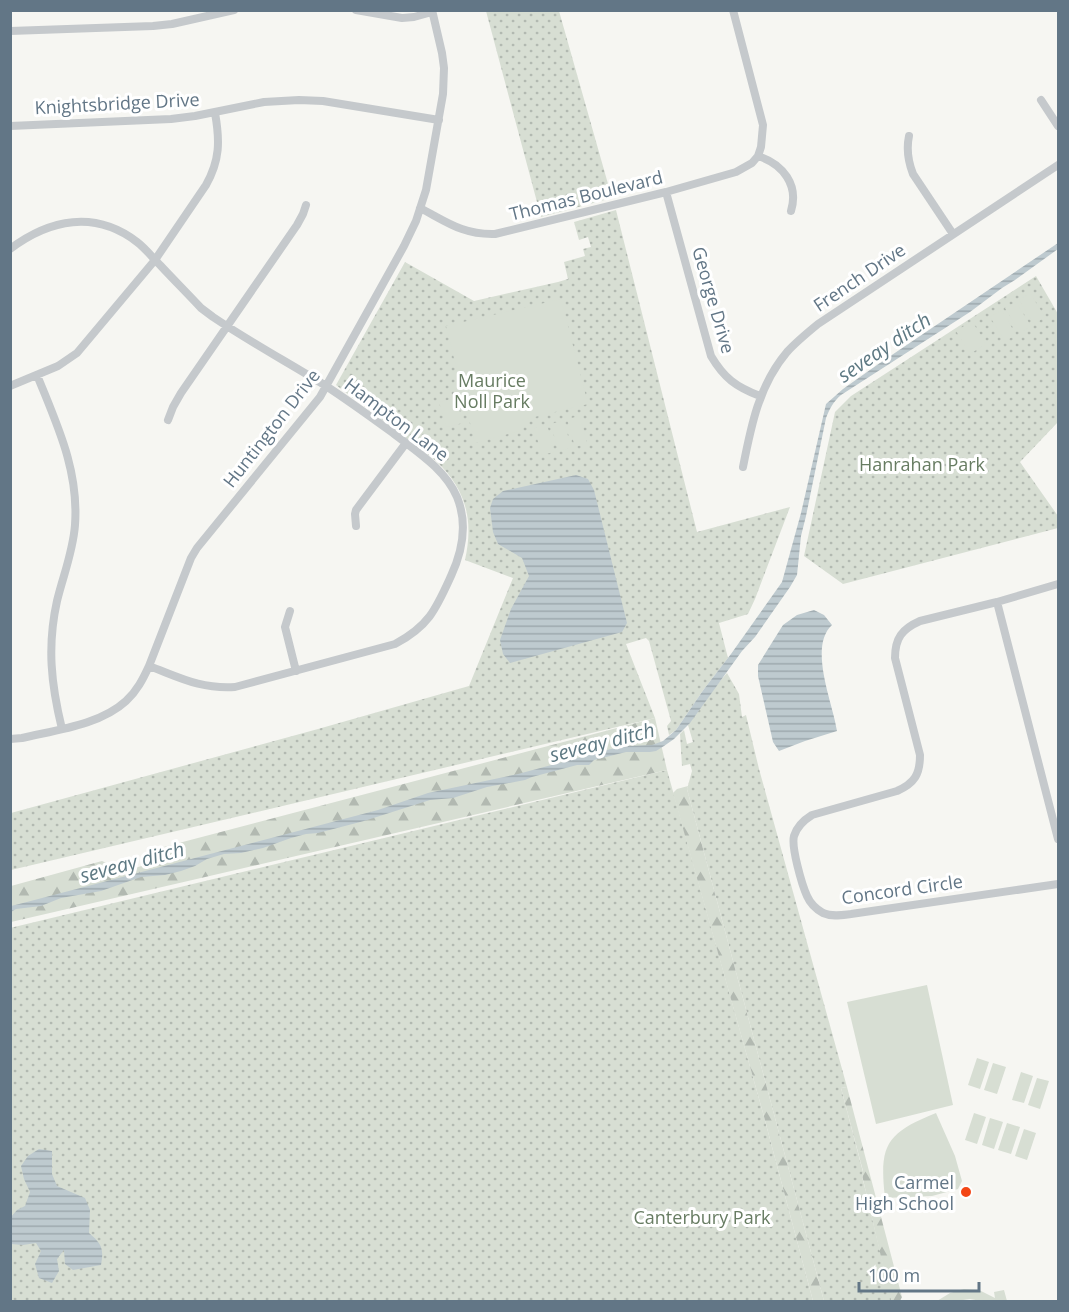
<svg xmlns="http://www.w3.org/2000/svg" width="1069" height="1312" font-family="'Open Sans',sans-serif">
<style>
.grass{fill:url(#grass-dots)}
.forest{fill:url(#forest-firs)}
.garden{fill:#d7ded3}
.water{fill:url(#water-rules)}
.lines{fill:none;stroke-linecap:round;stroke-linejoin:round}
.street{stroke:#c5c9cc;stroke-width:8}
.poi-dot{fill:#f34615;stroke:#fff;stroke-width:2}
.labels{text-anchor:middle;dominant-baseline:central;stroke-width:6;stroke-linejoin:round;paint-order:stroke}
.street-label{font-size:18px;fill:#627686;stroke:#fff}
.park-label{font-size:18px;fill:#677c62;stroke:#fff}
.poi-label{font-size:18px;fill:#627686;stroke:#fff;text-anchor:end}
.water-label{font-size:20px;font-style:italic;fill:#5e7983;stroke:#fff}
</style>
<defs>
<pattern id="grass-dots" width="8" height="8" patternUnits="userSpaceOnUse" patternTransform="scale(1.5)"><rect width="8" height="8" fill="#d7ded3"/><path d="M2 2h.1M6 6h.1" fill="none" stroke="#b2b9b1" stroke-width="1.8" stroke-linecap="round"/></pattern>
<pattern id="forest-firs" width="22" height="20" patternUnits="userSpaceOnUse" patternTransform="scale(1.5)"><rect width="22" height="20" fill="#d7ded3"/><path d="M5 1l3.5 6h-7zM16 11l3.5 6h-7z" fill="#b2b9b1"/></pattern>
<pattern id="water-rules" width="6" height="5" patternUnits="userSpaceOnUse" patternTransform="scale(1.5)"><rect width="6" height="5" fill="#becacf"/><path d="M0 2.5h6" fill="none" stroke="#9ea9ae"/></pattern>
</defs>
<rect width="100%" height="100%" fill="#f6f6f2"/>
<!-- grass -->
<path class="grass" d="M501,10L559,11L612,198L541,217L486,11H495L496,12Z
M616,210L697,532L790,507L755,599L748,614L719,623L728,658L704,689L676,730L669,735L667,726L671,721L649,641L646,638L626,644L655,718L11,870V813L318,729L469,686L513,578L465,560C474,520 466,489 436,461L336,385L405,262L474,301L558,282L568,279L564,262L585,256L583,249L591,247L588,237L579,240L574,222Z
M1036,276L1058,314V422L1020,462L1058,516V528L843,584L804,556L835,412L851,396Z
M727,673L739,694L742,717L746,715L759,769L847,1087L841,1088L863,1172L862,1176L892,1301H824L687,789L692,771L690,764L682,766L680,734L684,730L687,744L693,742L688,725L715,687Z
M667,770L763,1113L813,1301H11L10,928Z"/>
<!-- forest -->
<path class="forest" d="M655,718L667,770L11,922V886L102,861L124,871L145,865L156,849Z
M688,786L687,789L824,1301H813L763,1113L673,793L677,789Z
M847,1087L902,1297L900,1301L891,1300L862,1175L863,1171L841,1088Z"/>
<!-- garden -->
<path class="garden" d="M1030,293L1045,317L1034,324L1019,300Z
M561,299L588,404L522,420L523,430L475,443L446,326Z
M1016,302L1031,326L1020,333L1005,308Z
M1002,310L1016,335L1005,341L990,317Z
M972,321L986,344L970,354L956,331Z
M456,398L463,423L446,427L439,402Z
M580,416L587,443L575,447L567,419Z
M564,420L571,448L558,451L551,424Z
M547,424L554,452L542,455L534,428Z
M927,985L953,1105L876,1124L847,1002Z
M977,1058L989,1062L980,1089L968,1085Z
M993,1063L1006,1067L997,1094L984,1090Z
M1021,1072L1033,1076L1024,1103L1012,1100Z
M1037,1078L1049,1081L1040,1109L1028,1105Z
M936,1113L955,1156L962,1181L958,1189L932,1196L885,1198C879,1145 886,1133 936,1113Z
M974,1113L986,1117L977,1144L965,1140Z
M990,1118L1003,1122L994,1149L982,1145Z
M1007,1123L1020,1127L1011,1154L998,1150Z
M1024,1129L1036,1133L1027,1160L1015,1156Z
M964,1289L979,1290L995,1298L994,1292L1004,1290L1007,1301H981L970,1299L956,1301H937L950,1293Z"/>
<!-- water -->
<path class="water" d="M1058,243V249L1015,280L1002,288L970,312L841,395C833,402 830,408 826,418L806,516L801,536L797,575L790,587L755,637L742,651L690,723L674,739L664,746L656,751L650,752H626L594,760L589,765H577L532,777L525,780L487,787L453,798L430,800L364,821L318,833L306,834L291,838L263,848L241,853L224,854L207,859L195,866L181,871L165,875L141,877L101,891L61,898L41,906L16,909L11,912V906L23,903L378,810L428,793L518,774L611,749L628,746L652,745L663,741L676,730L704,689L731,654L782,582L801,513L826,404L843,389L877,365Z
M576,475L588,479L594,490L627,623L622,632L510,663L503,654L500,640L511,609L529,576L522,558L498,544L493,532L490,508L493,499L503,491Z
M814,610L824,615L832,625C808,647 833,703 837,731L805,741L779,751L773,742L758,676V665L783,625L797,615Z
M39,1149L52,1151V1174L57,1186L85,1198L90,1210L89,1233C102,1244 104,1249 101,1265L73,1270L65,1264L64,1250L57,1259L59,1271L52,1283L39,1278L35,1264L41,1251L36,1243L23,1245L11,1244V1217L17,1210L25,1206L30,1192L24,1179L21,1166L28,1156Z"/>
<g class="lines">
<!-- street -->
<path class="street" d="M356,10L402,18L414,17L432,12
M10,31L153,26L172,24L234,10
M1041,100L1058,126
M10,126L171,119L195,116L264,102L299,100L323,101L439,120
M909,136C906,150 908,161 913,174L953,234
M758,156C783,164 799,185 791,211
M666,192L711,356C724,378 736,387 760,396
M420,208C447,222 463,235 495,234L666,192L736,172L752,163L758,156L761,147L763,125L733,10
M10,249C50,219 95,210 137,242C145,248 152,257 160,265C173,279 187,293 201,308L213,317C250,342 289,363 326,386C349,401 371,417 393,433C416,451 445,469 457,497C468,524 463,550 451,576C436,609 429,626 395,644L235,687C200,689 181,678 149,666
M37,375C57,425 79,470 75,525C73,552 63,576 57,601C47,646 51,684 62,729
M10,386L58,366L77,353L155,260L206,185C220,160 220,141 215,113
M168,420L173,407L181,393L297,225L303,214L306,205
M743,467C751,426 759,385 787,352C796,342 807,333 818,324L1058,165
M356,526L355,514L356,510L406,443
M1058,584L997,602L920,621C902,629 895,638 895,658L920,755C920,774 915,783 897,791L812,815C804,820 797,826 794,836C791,847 802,885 807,896C810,903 816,909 823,913C832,917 842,915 851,914L1058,884
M997,602L1058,839
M290,611L285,627L296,671
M10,739L22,738C56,730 100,725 126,701C137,691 143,679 149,666L191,558L197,548L320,397L404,246L416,221L426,190L443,94L444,68L442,53L432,10"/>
</g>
<!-- markers -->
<circle class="poi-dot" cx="966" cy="1192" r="6"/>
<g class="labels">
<!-- street labels -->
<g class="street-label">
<text transform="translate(117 103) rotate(-3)">Knightsbridge Drive</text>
<text transform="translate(586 195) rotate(-14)">Thomas Boulevard</text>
<text transform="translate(859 277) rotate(-34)">French Drive</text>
<text transform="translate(714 300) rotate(74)">George Drive</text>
<text transform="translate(397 419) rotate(37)">Hampton Lane</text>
<text transform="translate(271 428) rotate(-52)">Huntington Drive</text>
<text transform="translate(902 889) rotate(-8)">Concord Circle</text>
</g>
<!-- park labels -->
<g class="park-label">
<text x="492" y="380">Maurice<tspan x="492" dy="21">Noll Park</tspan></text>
<text x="922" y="464">Hanrahan Park</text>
<text x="702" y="1217">Canterbury Park</text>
</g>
<!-- poi labels -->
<g class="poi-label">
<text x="954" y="1182">Carmel<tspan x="954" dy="21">High School</tspan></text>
</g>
<!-- water labels -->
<g class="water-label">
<text transform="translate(884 347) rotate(-34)">seveay ditch</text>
<text transform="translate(602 742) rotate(-14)">seveay ditch</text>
<text transform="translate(132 862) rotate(-15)">seveay ditch</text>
</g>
</g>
<!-- border -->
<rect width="1069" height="1312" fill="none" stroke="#627686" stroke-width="24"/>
<!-- scale -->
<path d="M859 1282v9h120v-9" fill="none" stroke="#627686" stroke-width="3"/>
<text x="868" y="1282" font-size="18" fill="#627686" stroke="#ffffff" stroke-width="4.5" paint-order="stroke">100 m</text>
</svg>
